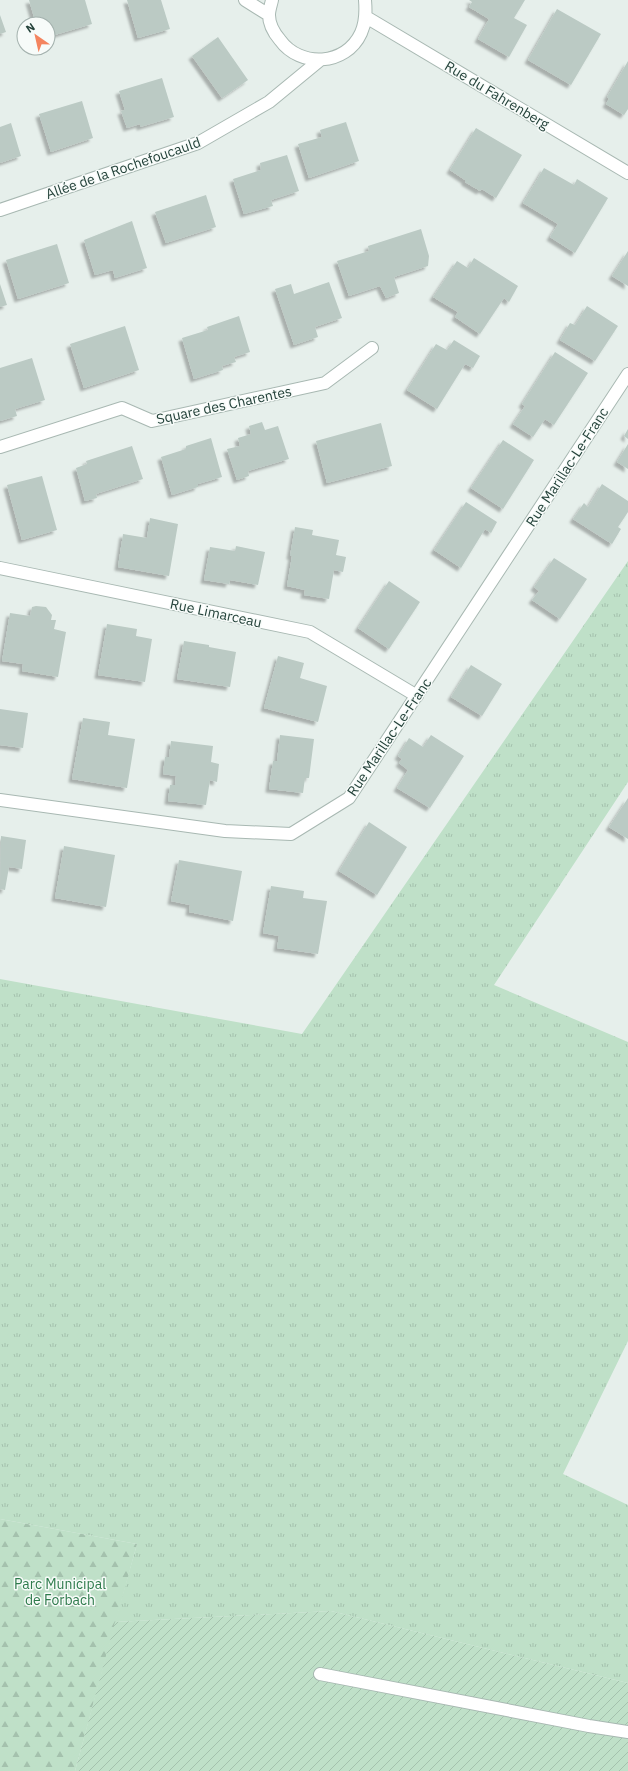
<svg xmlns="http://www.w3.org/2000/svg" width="628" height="1771" font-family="'IBM Plex Sans',sans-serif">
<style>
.grass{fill:url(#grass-tufts)}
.forest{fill:url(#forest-firs)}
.garden{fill:url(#garden-furrows)}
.building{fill:#bbcac4;filter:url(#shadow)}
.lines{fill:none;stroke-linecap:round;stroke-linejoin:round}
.lane-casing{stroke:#a8b8b2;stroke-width:14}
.street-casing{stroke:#a8b8b2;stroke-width:14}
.lane{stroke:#fff;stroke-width:12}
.street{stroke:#fff;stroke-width:12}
.labels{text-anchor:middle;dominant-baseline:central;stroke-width:3;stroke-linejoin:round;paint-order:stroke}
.street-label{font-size:14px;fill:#24423a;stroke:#f7fbf9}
.park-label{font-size:14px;fill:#2d7a4b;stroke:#f7fbf9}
</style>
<defs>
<pattern id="grass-tufts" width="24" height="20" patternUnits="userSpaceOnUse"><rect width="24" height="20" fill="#bfe0c8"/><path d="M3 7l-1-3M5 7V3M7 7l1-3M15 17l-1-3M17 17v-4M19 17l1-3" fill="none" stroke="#a4c1ad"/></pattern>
<pattern id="forest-firs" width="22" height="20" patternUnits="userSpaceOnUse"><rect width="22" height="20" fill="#bfe0c8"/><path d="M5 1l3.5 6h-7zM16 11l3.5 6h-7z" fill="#a4c1ad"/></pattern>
<pattern id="garden-furrows" width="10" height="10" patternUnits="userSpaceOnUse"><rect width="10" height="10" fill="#bfe0c8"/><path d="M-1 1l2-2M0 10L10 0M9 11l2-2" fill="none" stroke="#a4c1ad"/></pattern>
<filter id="shadow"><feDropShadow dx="-3.5" dy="3.5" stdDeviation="1" flood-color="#0004"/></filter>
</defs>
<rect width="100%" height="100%" fill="#e6efeb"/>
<!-- grass -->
<path class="grass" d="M628,561V782L494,985L628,1042V1341L563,1474L628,1505V1683L331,1611L115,1622L137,1544L0,1519V979L302,1034Z"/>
<!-- forest -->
<path class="forest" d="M0,1519L137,1544L75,1771H0Z"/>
<!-- garden -->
<path class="garden" d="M331,1611L628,1683V1771H75L115,1622Z"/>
<!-- building -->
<path class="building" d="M29,0H85L92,24L48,37V24H36Z
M127,0H161L170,29L138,38Z
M469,0H525L514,18L527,25L509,57L478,39L489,19L469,7L472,2Z
M557,9L601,34L571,85L528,60Z
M0,15L6,32L0,34Z
M218,37L248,80L222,98L192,56Z
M628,61V109L624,115L606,104L609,99L607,97Z
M162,78L174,117L140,127V124L127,128L121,111L125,110L119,91Z
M82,101L93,138L51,152L39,114Z
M346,122L359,161L309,178L298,144L322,137L320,130Z
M11,123L21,156L0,163V127Z
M476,128L522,155L496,198L482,189L480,191L465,182V180L450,170Z
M287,155L299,191L271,200L273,206L244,214L233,179L261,170L260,163Z
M544,168L574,185L577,179L608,198L575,253L550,237L558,224L523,203Z
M206,195L216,227L166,243L155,212Z
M132,221L147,268L115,278L113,270L95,275L84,240Z
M421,229L429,256L428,266L394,277L399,293L386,298L380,286L349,296L337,261L369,251L368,246Z
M57,244L69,283L18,299L6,260Z
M628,251V286L612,276Z
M474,258L518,286L509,302L504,298L480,334L455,317L458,312L433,297L457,261L468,268Z
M329,282L342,318L315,327L318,337L294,345L275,289L291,284L294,294Z
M0,284L7,305L0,307Z
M587,306L618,326L595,361L560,340L570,323L575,325Z
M239,316L250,352L234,357L236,362L222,366L223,370L194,379L182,338L208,330L207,327Z
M125,326L139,370L84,388L70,344Z
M454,340L480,356L473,368L465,364L437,409L407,390L436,344L447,350Z
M555,352L588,373L554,425L545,419L533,437L513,424L525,406L522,404Z
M32,358L45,400L15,409L17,416L0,421V368Z
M262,422L265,430L278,426L289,459L248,471L249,476L237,480L227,449L240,446L238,438L251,434L249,426Z
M381,423L392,466L327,483L316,441Z
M628,429V439L624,436Z
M211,438L222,477L198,484V487L172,495L161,457L186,449V446Z
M503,440L534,460L503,509L471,488Z
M628,444V469L617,462Z
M132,446L143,479L96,494L97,498L85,501L76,468L87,464L86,461Z
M42,476L57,530L22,540L7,485Z
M602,484L628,501V512L618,527L621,529L612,544L573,519L584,503L588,507Z
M466,502L497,522L491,533L485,529L461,568L434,550Z
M150,518L178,524L169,576L118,567L123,534L147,538Z
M295,527L313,530L312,535L339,540L336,555L346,557L343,572L334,570L329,599L304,595L305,590L287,586L292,556H290Z
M236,546L265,552L258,585L230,580L229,584L204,580L210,547L235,551Z
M554,558L587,579L560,619L532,600L539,591L534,587Z
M389,581L420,602L389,649L358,628Z
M36,606L46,607L52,615L51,620H56L54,629L66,632L58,677L22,671L23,664L2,661L10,613L30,616L32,607Z
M107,624L137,629L136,636L152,639L145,682L98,675Z
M184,641L209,645V647L236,652L230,687L177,679Z
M278,656L304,663L300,678L327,686L318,722L264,708Z
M471,665L502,684L482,716L451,697Z
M0,709L28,713L23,748L0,745Z
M83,718L110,722L108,735L135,739L127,788L72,779Z
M280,735L314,739L309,778H305L303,793L269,789L273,761H277Z
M431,735L464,756L430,808L397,788L408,770L399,763L402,759L398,756L409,738L423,747Z
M171,741L213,746L211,762L219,764L217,782L210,780L206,805L168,801L170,785H175L176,776L163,774L165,757H169Z
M628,798V839L609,827Z
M369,822L407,847L377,895L339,871Z
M1,836L26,840L22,869L9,867L5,890L0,889Z
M64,846L115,855L106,907L55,898Z
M179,860L242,871L233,921L189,912L190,905L171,901Z
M271,886L304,891L303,898L327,901L318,954L277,948L279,936L263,933Z"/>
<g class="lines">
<defs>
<path id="lane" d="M320,1674L589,1726L628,1732"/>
<path id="street" d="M245,0L269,15
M272,0C271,5 269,10 269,15C269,25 274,33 280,40C300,68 346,66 361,33C366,22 366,12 365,0
M366,17L628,173
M0,210L198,143L269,102L320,60
M0,447L122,408L152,421L325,383L372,348
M0,568L310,632L417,696
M0,800L225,831L291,834L349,798L628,374"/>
</defs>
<!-- lane casing -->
<use href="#lane" class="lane-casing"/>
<!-- street casing -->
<use href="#street" class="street-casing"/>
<!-- lane -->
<use href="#lane" class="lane"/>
<!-- street -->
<use href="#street" class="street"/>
</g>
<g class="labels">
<!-- street labels -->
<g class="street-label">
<text transform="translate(497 95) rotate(31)">Rue du Fahrenberg</text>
<text transform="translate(123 168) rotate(-19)">Allée de la Rochefoucauld</text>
<text transform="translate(224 405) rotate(-12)">Square des Charentes</text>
<text transform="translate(567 467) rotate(-57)">Rue Marillac-Le-Franc</text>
<text transform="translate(216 613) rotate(12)">Rue Limarceau</text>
<text transform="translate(389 737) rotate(-56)">Rue Marillac-Le-Franc</text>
</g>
<!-- park labels -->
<g class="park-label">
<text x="60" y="1584">Parc Municipal<tspan x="60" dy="16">de Forbach</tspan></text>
</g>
</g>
<!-- north arrow -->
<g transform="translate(36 36) rotate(326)"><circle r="19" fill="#f7fbf9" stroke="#a3b1ad"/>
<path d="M0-3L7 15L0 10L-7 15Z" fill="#f4845f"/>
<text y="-6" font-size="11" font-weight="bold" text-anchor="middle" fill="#24423a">N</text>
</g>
</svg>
